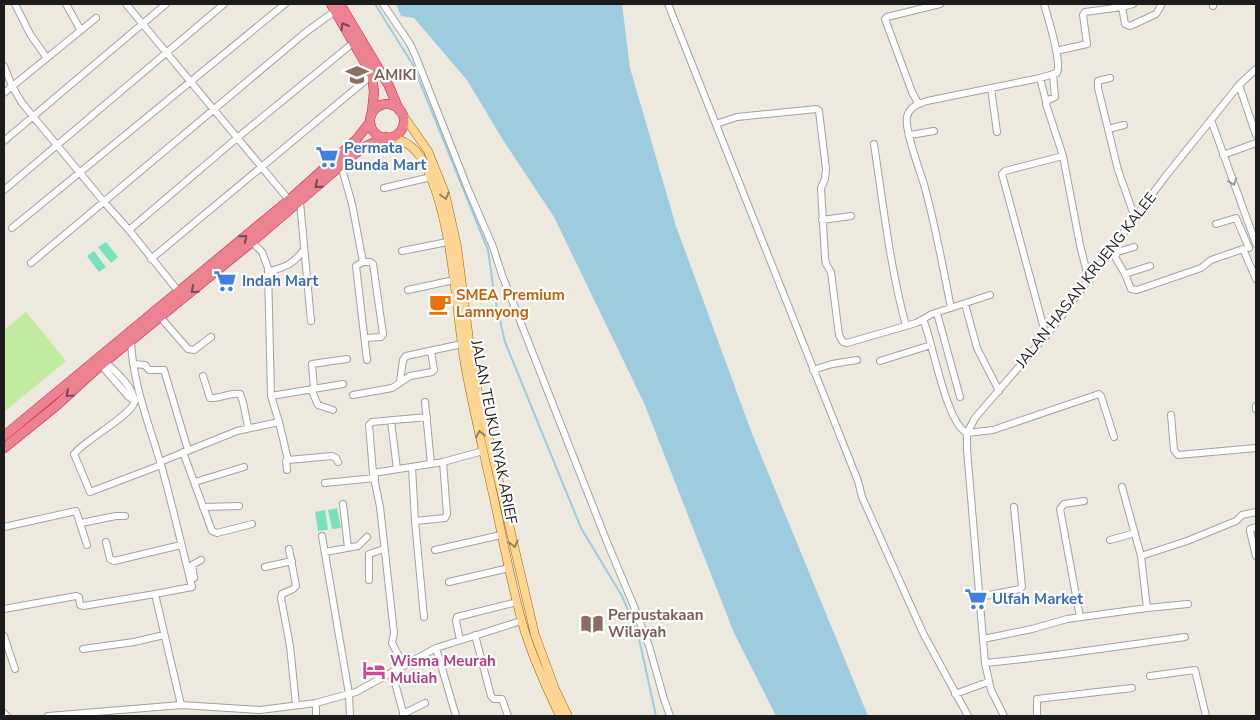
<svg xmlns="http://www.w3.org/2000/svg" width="1260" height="720" font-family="'Nunito Sans',sans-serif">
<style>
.grass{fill:#c2eba1}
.pitch{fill:#78e2be}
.water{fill:#9dccde}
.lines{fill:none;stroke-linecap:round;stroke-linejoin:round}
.stream{stroke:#9dccde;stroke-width:2}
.minor-casing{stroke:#a2a2a2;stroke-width:8}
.major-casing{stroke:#926800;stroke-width:9}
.highway-casing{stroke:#dd1a54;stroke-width:10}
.minor{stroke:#fff;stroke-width:6}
.major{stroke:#ffd593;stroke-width:8}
.highway{stroke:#ea8290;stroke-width:9}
.oneway{stroke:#784950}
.oneway2{stroke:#989898}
.oneway3{stroke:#98815d}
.labels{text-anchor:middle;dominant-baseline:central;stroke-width:4.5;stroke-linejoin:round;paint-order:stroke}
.education-label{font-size:15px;font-weight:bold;fill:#785e54;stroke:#fff;text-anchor:start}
.shop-label{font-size:15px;font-weight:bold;fill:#366cbe;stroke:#fff;text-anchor:start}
.street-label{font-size:15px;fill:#1b1b1b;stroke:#fff}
.food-label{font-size:15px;font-weight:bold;fill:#c56008;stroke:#fff;text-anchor:start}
.hotel-label{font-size:15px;font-weight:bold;fill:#b23c85;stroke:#fff;text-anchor:start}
</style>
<rect width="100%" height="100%" fill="#ede9df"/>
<!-- grass -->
<path class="grass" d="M26,312L66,361L4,412V330Z"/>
<!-- pitch -->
<path class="pitch" d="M106,242L118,257L111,263L98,247Z
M94,251L106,267L99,272L87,256Z
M337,508L341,528L332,529L328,510Z
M325,510L328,530L318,531L315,512Z"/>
<!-- water -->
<path class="water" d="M396,4H622L630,68L676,226L751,431L868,716H776L734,633L644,403L554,217L503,140L467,80L414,18L401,16Z"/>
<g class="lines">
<!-- stream -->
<path class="stream" d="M375,4L413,65L488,250L495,299L505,342L581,528L622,596L638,634L656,716"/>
<defs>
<path id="minor" d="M15,4L30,34L46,57
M66,4L80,29
M126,4L289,200
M383,4L410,44L416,57L468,189L493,247L502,275L607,542L633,604L649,646L664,699L670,716
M668,4L858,481L862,497L923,633L968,716
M1213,4V6
M1121,5L1122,7L1133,4
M1056,51L1087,44L1083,15L1085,12L1122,7L1125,24L1130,26L1156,14L1162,4
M4,66L12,86L22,103L104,202L129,230L179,292
M1053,75L1055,97L1046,101V104L1063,156L1080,245L1089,281
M1040,78L1046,101
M1110,78L1098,81V88L1118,170L1135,218
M1239,85L1256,135
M991,88L997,132
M4,93L96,18
M918,103L912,92L885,19L887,17L940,4
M1211,120L1256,244
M716,124L737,117L817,109L819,111L826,169L825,179L821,188L825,258L826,264L831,272L839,335L843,342L847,343L916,323L932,314L990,295
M1108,129L1124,125
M910,135L934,131
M4,141L166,4
M874,144C883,204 890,267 906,326
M1223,155L1256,143
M341,165L352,204L363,262L356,266L367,360
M384,188L431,177
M4,190L224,4
M300,202L311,321
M822,220L851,216
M1216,224L1236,218L1249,248
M12,228L285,4
M129,230L237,138L353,43
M1115,248L1121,251L1134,247
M402,251L447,242
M1118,251L1115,257L1125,274L1131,289L1137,290L1201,268L1211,260L1243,249L1256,279
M151,259L372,75
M363,262H370L373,264L383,334L381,337L366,338
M31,263L306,32L335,11
M268,272C285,267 292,265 303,251
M1125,274L1150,266
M408,290L454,280
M965,304L977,348L999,391
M951,308C943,268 936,228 925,188C921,173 904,130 907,117C909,107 918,104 927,101L1040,78L1057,73C1062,61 1048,18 1044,4
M937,313L960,397
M161,318L188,349L194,350L211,337
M923,319C933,343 946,423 967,433L993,430L1099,394L1101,396L1114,437
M1046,336L1002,174L1005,171L1063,156
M131,342C133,385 150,427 162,468C173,508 182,547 192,587L155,594L181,705
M880,361L931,345
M106,362C115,372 129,383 133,395C134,397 135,401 134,403C130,416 85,440 74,454L90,492L161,465
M133,364L145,365L149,370H164L188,450
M101,365L129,397L135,401
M813,370L832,364L857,360
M203,376L210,398C220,399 230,392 240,394L243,402L248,427
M400,382L403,360L406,356L462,344
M311,389L318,405L333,410
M314,389L312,364L347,359
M353,395L392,388L410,376L432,372L434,370L431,351
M271,396L343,384
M425,402L431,464
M1256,406V409
M1171,415L1174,450L1178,455L1256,448
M391,421L397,469
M279,422L288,460L332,456L336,458L338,462
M183,452L212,531L217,533L252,524
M160,462L237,431L279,422L271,396L268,268L262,252L252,242
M412,467L415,521L424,617
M287,470L286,461L288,460
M373,473L443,462L483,451
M195,482L244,467
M325,483L375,478
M343,504L348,548
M203,507L239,506
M415,521L445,518L447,514L443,462
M81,523L116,516H125
M4,527L76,511L87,545
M1256,527L1250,529V531L1256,556
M322,536L349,694L350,716
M1110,540L1135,533
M106,542L110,559L114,561L181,545
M289,549L296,586L293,589L282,594L281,598L290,646L296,705
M435,550L501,535
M325,552L358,546L367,537
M1141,556L1187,541L1236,521L1242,515L1256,512
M265,567L292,561
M194,578L192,565L201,560
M369,580V554L384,549
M449,582L509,568
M979,597L1020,589L1022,587L1014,507
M1147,608L1188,604
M4,609L76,596L79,597L80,605L83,606L155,594
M1080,617L1060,509L1064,504L1084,501
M475,635L491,696L494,699H502L508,716
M4,636L15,669
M983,639L1032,629L1067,619L1147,608L1141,556L1122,487
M460,640L456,621L457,617L517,602
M436,648L456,716
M83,649L134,642L164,635
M985,663C1052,657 1118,646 1185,637
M404,666L392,643L394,633L380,507L373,473L369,425L372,422L427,417
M392,672L404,716
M1150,676L1195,670L1206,716
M955,694L988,682
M4,713L7,716
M403,714L425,703
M48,716L181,705L260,710L316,703L356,692L436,648L521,621
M316,716V703
M1004,716L991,690L985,663L967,450V433L975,418L1054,326L1165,177L1239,85L1256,69
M1037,716V699L1132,688"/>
<path id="major" d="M402,114L428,151L445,193L457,246L470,347L477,388L535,635L555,689L568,716
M391,137C413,142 423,157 431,178C453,234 455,300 464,359C471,400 481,441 490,481C501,528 509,576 522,622C531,654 545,685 560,716"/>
<path id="highway" d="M331,4L372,75L374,92L372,112
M340,4L389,86L399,110
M370 121a17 17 0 1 1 34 0a17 17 0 1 1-34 0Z
M4,436L289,200L356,140L370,122
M4,448L56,406L101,365L252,242L352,156L364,147L386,137"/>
</defs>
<!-- minor casing -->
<use href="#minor" class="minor-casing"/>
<!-- major casing -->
<use href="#major" class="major-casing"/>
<!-- highway casing -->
<use href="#highway" class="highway-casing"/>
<!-- minor -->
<use href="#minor" class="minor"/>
<!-- major -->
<use href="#major" class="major"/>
<!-- highway -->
<use href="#highway" class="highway"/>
</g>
<!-- one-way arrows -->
<defs><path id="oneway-chevron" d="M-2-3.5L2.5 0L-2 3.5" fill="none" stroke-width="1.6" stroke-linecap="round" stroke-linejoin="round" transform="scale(1.25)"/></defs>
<g class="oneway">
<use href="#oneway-chevron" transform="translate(344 26) rotate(-120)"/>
<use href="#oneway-chevron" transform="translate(318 185) rotate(139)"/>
<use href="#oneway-chevron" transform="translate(244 238) rotate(-40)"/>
<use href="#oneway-chevron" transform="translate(194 290) rotate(140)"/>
<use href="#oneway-chevron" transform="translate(69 394) rotate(138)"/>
</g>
<use class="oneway2" href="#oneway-chevron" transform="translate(1233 182) rotate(70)"/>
<g class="oneway3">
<use href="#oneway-chevron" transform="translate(445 196) rotate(74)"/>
<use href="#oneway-chevron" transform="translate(480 434) rotate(-102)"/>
<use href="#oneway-chevron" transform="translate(514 544) rotate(76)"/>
</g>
<!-- icons -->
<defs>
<symbol id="university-bare" viewBox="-9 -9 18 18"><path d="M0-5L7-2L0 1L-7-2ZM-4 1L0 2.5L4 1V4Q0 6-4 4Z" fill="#8d6e63" stroke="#fff" stroke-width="2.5" paint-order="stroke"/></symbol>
<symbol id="supermarket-bare" viewBox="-9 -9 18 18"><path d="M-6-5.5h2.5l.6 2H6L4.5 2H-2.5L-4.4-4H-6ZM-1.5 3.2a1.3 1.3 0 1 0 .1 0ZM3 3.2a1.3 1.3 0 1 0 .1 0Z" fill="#3f7fe0" stroke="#fff" stroke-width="2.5" paint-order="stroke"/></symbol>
<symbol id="cafe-bare" viewBox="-9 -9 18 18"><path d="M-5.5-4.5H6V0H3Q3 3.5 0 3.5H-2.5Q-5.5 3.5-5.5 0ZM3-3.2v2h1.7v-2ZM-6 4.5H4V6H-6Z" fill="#e8710a" stroke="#fff" stroke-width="2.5" paint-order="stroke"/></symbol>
<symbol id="library-bare" viewBox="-9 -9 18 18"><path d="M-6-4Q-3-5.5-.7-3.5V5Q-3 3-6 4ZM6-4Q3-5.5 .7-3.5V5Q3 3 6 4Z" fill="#8d6e63" stroke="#fff" stroke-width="2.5" paint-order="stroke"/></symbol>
<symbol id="hotel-bare" viewBox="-9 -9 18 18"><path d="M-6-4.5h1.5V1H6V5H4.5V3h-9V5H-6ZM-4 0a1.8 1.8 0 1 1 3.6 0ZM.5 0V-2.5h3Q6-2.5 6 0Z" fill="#d1479c" stroke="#fff" stroke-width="2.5" paint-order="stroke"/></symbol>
</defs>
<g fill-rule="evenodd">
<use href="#university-bare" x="341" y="59" width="32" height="32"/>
<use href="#supermarket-bare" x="311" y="141" width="32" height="32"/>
<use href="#supermarket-bare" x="209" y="265" width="32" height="32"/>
<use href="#cafe-bare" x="424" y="288" width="32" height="32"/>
<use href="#supermarket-bare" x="960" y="583" width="32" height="32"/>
<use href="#library-bare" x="576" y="608" width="32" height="32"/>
<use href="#hotel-bare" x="358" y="654" width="32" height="32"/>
</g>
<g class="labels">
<!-- education labels -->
<g class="education-label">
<text x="374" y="75">AMIKI</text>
<text x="608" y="615">Perpustakaan<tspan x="608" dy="17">Wilayah</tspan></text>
</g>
<!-- shop labels -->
<g class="shop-label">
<text x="344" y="148">Permata<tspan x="344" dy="17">Bunda Mart</tspan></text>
<text x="242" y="281">Indah Mart</text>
<text x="992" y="599">Ulfah Market</text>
</g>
<!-- street labels -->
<g class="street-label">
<text transform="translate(1086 280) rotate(-52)">JALAN HASAN KRUENG KALEE</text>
<text transform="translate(494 432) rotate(79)">JALAN TEUKU NYAK ARIEF</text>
</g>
<!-- food labels -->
<g class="food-label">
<text x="456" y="295">SMEA Premium<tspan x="456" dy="17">Lamnyong</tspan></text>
</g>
<!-- hotel labels -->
<g class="hotel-label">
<text x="390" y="661">Wisma Meurah<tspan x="390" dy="17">Muliah</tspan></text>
</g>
</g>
<!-- border -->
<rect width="1260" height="720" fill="none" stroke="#1b1b1b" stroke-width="10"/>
</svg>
